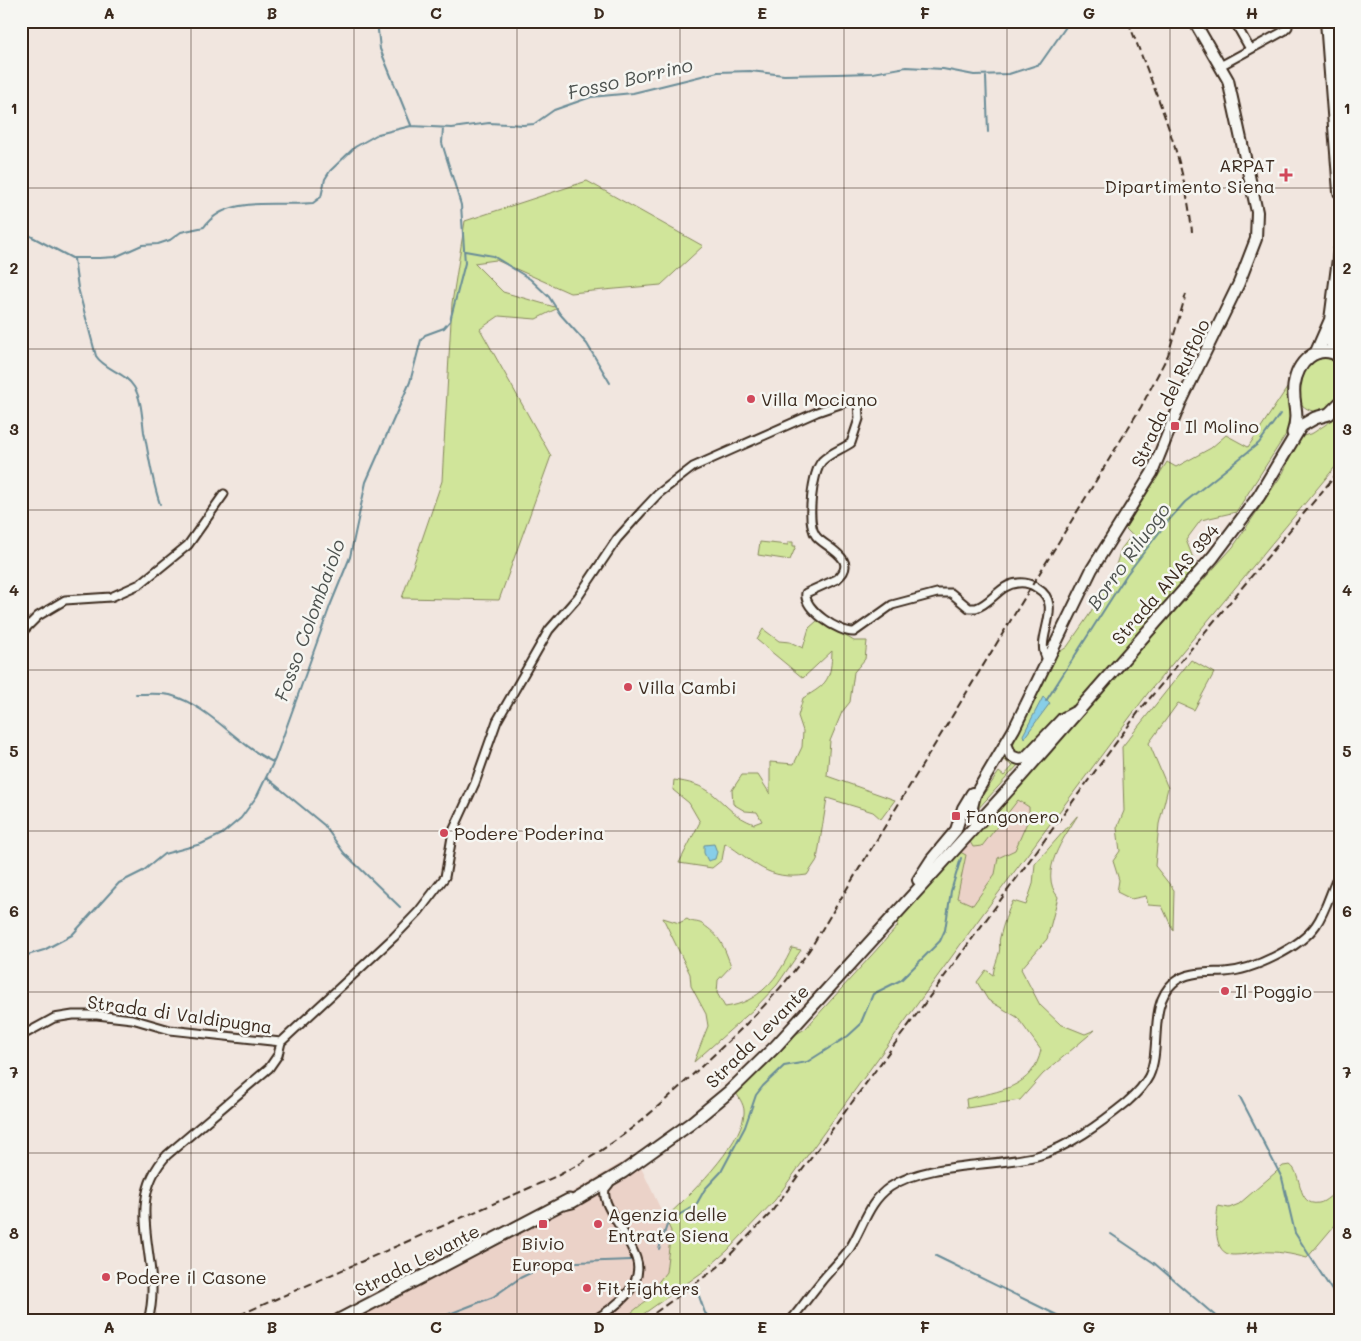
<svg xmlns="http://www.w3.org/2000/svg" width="1361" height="1341" font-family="Mali,sans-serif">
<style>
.built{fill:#ebd2c8}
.green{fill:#d0e59a;stroke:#86885c}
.water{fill:#87cee8;stroke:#698c97}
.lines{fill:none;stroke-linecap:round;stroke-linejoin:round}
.stream{stroke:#698c97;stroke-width:2}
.street-casing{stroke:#3b2a1e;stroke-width:11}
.secondary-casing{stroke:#3b2a1e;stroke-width:14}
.primary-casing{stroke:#3b2a1e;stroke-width:15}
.highway-casing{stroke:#3b2a1e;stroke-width:16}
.street{stroke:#f6f6f2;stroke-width:7}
.secondary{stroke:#f6f6f2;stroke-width:10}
.primary{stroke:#f6f6f2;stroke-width:11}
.highway{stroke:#f6f6f2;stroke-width:12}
.rail{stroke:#3b2a1e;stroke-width:2;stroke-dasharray:8 4;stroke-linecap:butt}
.grid{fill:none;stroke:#3b2a1e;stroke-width:1;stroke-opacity:0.55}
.poi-dot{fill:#d1495b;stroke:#f6f6f2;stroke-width:2}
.labels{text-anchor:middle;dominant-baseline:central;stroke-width:5;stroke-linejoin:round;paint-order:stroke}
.poi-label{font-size:18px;fill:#3b2a1e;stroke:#f6f6f2;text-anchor:start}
.street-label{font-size:18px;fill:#3b2a1e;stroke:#f6f6f2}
.water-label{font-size:19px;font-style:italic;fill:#4e5350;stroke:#f6f6f2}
.neatline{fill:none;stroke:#3b2a1e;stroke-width:2}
.grid-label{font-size:16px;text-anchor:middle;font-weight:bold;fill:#3b2a1e}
</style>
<rect width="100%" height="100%" fill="#f1e6df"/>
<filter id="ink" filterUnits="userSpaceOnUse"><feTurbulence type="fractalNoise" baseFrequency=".02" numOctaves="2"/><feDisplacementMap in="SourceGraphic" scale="10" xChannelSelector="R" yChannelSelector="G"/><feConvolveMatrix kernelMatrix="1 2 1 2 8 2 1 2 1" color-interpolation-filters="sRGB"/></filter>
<g filter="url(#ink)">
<!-- built -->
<path class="built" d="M1018,800L1029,807V818L1015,850L998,858L995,874L973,905L957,898L966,856L960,852L969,840L973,847L982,846Z
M635,1155L671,1231L666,1272L653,1289L656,1292L622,1320H324L555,1202Z"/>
<!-- green -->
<path class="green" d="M587,181L703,246L661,285L570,293L496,260L474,263L503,292L558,308L536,319L499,316L480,329L551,456L499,600L402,598L442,481L452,303L465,221Z
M1320,356L1340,362C1340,371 1342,385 1340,394C1335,413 1315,417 1302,405L1298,387L1307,365Z
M1287,388L1292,408L1288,431L1236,512L1201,520L1186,540L1197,568L1074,708L1023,755L1015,754L1013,748L1015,736L1053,656L1067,647L1089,615L1116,565L1121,549L1132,535L1125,528L1167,462L1176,467L1211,448L1226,435L1248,447Z
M1340,415V461L1148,693L982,915L775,1200L727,1251L704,1271L635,1320H622L656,1293L653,1289L666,1272L671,1231L665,1218C688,1197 741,1146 744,1114C745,1106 740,1099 736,1093L796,1034L805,1029L898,926L896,923L960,852L966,855L957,898L973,905L995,874L998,858L1015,850L1029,818V807L1018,800L982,846L973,847L969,840L1233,547L1283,473L1300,437L1313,433Z
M760,542L788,545V542H793V546H796L790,560L758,555Z
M818,620L854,641H867L865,659L854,672L850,702L842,712L830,741L827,776L895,800L881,819L873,812L827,798L817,860L807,875C767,881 755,862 725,843L722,860L712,868L679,863L700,822L689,803L673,790L674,780C688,782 702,785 714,795C729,808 734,816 754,824L762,821L757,812L745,811L733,804L732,790L742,775H758L770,794V762L794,764L802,747L803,731L798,716L803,698C828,684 831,679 832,651L803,678L757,640L763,629L779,641L790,642L803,648L809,628Z
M1191,660L1214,673L1194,710L1178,703L1149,743L1168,788L1159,824L1155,866L1174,890L1173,930L1162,906L1148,905L1146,896L1131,899L1117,892L1119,880L1113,861L1120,851L1117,828L1124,811L1122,747Z
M1005,753L1019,764L976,811V805L999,772L1004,776L1013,766L1002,759Z
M1078,815C1064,838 1038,872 1058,897L1047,939L1021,969L1040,1005L1060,1024L1085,1034L1095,1030L1043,1074L1020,1100L967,1108L966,1099C999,1091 1033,1088 1041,1050L1017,1017L988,1000L977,982L986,970L993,975C994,966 997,961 999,953C1001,948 998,942 1000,937C1003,925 1007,912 1013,901L1026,905L1033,884L1035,864Z
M663,918L679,923L687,919C692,923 697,921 702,924C720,935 724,947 731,966L718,980L717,993L725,1007C759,1003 779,977 792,948L801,950L777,985L754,1009L694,1062L708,1026L706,1014L691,986L690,974Z
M1290,1165C1303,1173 1296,1207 1319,1203C1326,1202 1332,1193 1340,1191V1219L1307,1258C1292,1254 1277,1251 1261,1252C1252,1253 1243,1255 1234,1255C1212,1255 1216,1222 1218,1206L1229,1208L1239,1204L1283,1166Z"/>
<!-- water -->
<path class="water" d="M1043,697L1050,703L1024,738L1023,735Z
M714,844L717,852L715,859L708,861L704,853V845Z"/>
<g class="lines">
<!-- stream -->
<path class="stream" d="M377,21L380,49L411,125
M986,77L988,132
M21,231L72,258H100L115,257L142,245L158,244L170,240L181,232L204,227C227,194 278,207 313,203L321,197L325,179L330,171L355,147L378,134L411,126L452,128L489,123L523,125L534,124L554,110L591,97L633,93L718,72L750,71L784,75L837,74L873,73L906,67L943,69L974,75L1009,74L1040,64L1070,21
M465,251L493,256L530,279L549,297L560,314L587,344L610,383
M74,259L78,288L96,356C105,370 125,372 134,387C142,400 142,418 144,432C149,456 152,481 160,504
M136,694C147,694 159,693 170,695C210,706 237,745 273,762
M1046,701L1127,574L1168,521L1185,502L1259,443L1280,414
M267,778L324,825L344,853L400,907
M21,957L44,950L72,935L119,883L143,871L164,854L201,844L222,834L241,818L257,796L275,759L330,606L350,557L366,482L410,382L421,340L425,335L444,328L450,321L465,263L461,205L442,143L443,128
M1240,1097L1282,1178L1295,1233L1340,1303
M1111,1234L1154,1263L1220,1320
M659,1249L667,1225L675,1217L696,1205L705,1189L721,1172L745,1127L756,1095L763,1086L784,1066L807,1062L848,1036L860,1025L873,994L901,980L940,941L945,930L951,891L961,858
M936,1256L1067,1320
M699,1296L705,1313L712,1320
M434,1320L493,1297L520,1278L551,1263L631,1260"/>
<defs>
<path id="street" d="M1234,21L1250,49
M1222,65L1284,31L1288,27V21
M21,633L38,616L65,600L111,597L140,584L188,545L224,494
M21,1036L54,1018L73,1015H97L132,1019L170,1030L281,1042
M281,1042L394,937L419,911L445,877L453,831L475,783L497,721L549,630L578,597L617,539L642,511L658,494L693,467L817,412L846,402L858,401L859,419L851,443C842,449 830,453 822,461C812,473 806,523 816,536C824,547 861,559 837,579L806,593C803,609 839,633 854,632L892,605L937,593H951L969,608H976C992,603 1000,584 1018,583C1025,582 1031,584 1037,588C1066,605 1033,639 1047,659
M148,1320C165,1264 120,1205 167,1155L269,1068L278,1055L281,1042
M594,1320C614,1308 646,1286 636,1258C631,1244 622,1230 614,1217C609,1208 603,1199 605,1189L609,1184
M791,1320C801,1308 810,1295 820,1283C829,1271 841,1261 850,1248C863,1227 869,1201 890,1187C927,1162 995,1167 1037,1156C1069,1147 1101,1123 1127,1102C1135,1095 1144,1086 1149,1076C1162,1048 1148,1005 1173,983C1187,971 1208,973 1225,972C1253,970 1300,948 1316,925C1327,909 1331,889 1340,872"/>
<path id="secondary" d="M1006,744L1011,756L1019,759L1025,758L1062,719L1075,712
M975,825L972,807L975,795L1014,729L1092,569L1152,473L1180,404L1239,283L1256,239L1257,212L1228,80L1194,21
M918,880L931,860L956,830L963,808L972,793"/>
<path id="primary" d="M1293,433C1300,412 1292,404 1294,386C1297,363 1316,342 1340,356
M564,1204L572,1202L623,1172L690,1124L730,1091L776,1046L1021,776L1213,557L1259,496L1301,426L1315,418L1329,414L1340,403
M339,1320L569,1200"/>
<path id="highway" d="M1327,21L1340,192
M1331,327V340L1337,355
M1317,352L1331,320L1340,251"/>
</defs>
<!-- street casing -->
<use href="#street" class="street-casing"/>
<!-- secondary casing -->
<use href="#secondary" class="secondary-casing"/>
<!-- primary casing -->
<use href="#primary" class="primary-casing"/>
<!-- highway casing -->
<use href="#highway" class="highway-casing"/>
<!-- street -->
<use href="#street" class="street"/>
<!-- secondary -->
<use href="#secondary" class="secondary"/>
<!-- primary -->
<use href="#primary" class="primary"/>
<!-- highway -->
<use href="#highway" class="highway"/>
<!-- rail -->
<path class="rail" d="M1128,21C1155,91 1185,157 1192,232
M228,1320L559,1175C615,1147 659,1107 704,1064C743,1028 780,993 810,949L1141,407L1168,355L1186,294
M645,1320L718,1267L770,1214L1140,710L1340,470"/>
</g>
</g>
<!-- grid -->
<path class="grid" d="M191,21V1320M354,21V1320M517,21V1320M680,21V1320M844,21V1320M1007,21V1320M1170,21V1320M21,188H1340M21,349H1340M21,510H1340M21,670H1340M21,831H1340M21,992H1340M21,1153H1340"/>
<!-- markers -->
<g class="poi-dot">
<path d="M1283.5 167.5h5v5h5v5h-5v5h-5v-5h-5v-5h5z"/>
<circle cx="751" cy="399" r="5"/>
<rect x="1170" y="421" width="10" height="10" rx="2.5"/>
<circle cx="628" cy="687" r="5"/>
<rect x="951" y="811" width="10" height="10" rx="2.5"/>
<circle cx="444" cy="833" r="5"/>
<circle cx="1225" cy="991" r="5"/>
<rect x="538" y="1219" width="10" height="10" rx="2.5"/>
<circle cx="598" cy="1224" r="5"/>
<circle cx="106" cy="1277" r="5"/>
<circle cx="587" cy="1288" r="5"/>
</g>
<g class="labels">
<!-- poi labels -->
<g class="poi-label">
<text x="1275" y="165" text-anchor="end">ARPAT<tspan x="1275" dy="21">Dipartimento Siena</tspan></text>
<text x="761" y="399">Villa Mociano</text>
<text x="1185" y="426">Il Molino</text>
<text x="638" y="687">Villa Cambi</text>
<text x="966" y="816">Fangonero</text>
<text x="454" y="833">Podere Poderina</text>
<text x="1235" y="991">Il Poggio</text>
<text x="608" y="1214">Agenzia delle<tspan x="608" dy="21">Entrate Siena</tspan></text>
<text x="543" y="1243" text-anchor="middle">Bivio<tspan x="543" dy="21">Europa</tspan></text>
<text x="116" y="1277">Podere il Casone</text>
<text x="597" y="1288">Fit Fighters</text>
</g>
<!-- street labels -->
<g class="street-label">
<text transform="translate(1170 393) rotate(-65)">Strada del Ruffolo</text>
<text transform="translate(1165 584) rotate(-49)">Strada ANAS 394</text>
<text transform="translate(180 1014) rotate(8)">Strada di Valdipugna</text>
<text transform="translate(757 1036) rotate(-45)">Strada Levante</text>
<text transform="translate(417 1260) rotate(-27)">Strada Levante</text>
</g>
<!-- water labels -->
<g class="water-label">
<text transform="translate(630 78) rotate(-13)">Fosso Borrino</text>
<text transform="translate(1128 556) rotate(-54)">Borro Riluogo</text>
<text transform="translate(309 620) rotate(-70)">Fosso Colombaiolo</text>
</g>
</g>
<!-- margin -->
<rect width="1361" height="1341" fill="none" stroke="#f6f6f2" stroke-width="55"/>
<rect x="28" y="28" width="1306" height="1286" class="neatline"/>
<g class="grid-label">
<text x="109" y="19">A</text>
<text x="272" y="19">B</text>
<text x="436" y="19">C</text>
<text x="599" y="19">D</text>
<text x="762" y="19">E</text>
<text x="925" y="19">F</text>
<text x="1089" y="19">G</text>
<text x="1252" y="19">H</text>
<text x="14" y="114">1</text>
<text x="1347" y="114">1</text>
<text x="14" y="274">2</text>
<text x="1347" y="274">2</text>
<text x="14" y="435">3</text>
<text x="1347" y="435">3</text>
<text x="14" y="596">4</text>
<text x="1347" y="596">4</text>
<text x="14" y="757">5</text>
<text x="1347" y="757">5</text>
<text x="14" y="917">6</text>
<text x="1347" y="917">6</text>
<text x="14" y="1078">7</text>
<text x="1347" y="1078">7</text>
<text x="14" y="1239">8</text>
<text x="1347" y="1239">8</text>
<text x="109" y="1333">A</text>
<text x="272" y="1333">B</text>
<text x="436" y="1333">C</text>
<text x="599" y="1333">D</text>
<text x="762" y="1333">E</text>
<text x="925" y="1333">F</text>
<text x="1089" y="1333">G</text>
<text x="1252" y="1333">H</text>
</g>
</svg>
